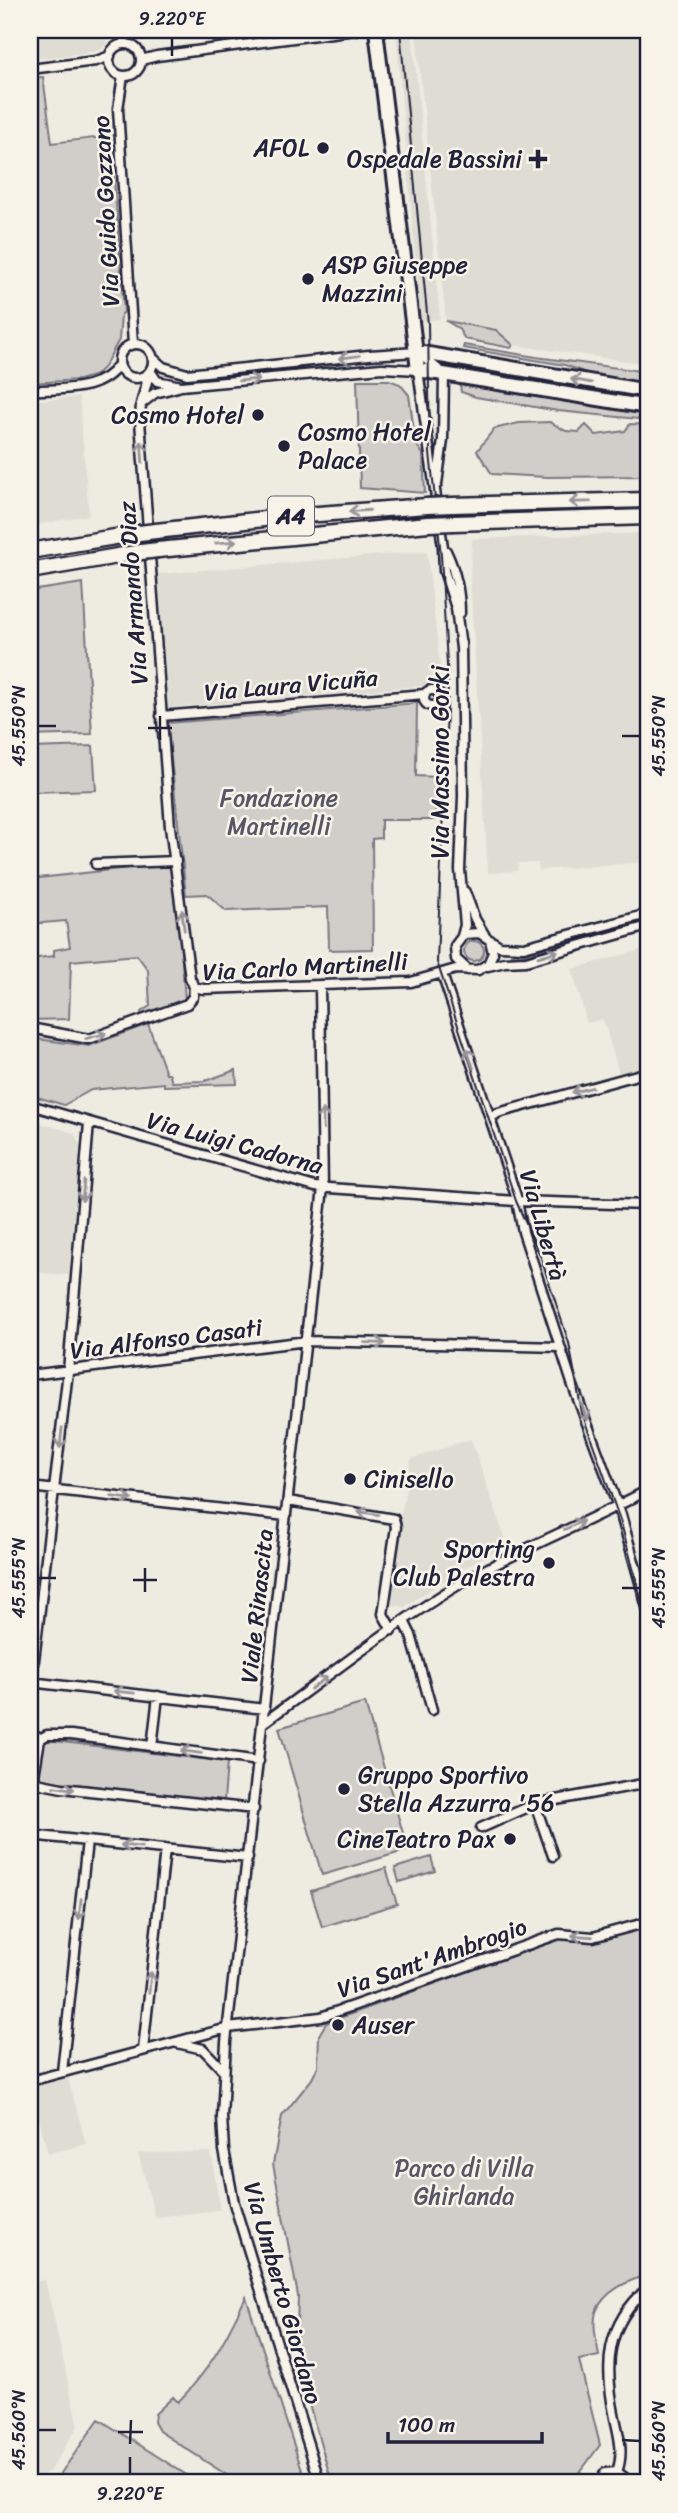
<svg xmlns="http://www.w3.org/2000/svg" width="678" height="2513" font-family="Sriracha,sans-serif">
<style>
.built{fill:#dfdcd4}
.green{fill:#d1cdc9;stroke:#7a7882;stroke-width:2}
.lines{fill:none;stroke-linecap:round;stroke-linejoin:round}
.street-casing{stroke:#22223b;stroke-width:13}
.secondary-casing{stroke:#22223b;stroke-width:18}
.highway-casing{stroke:#22223b;stroke-width:19}
.street{stroke:#f7f3e8;stroke-width:8}
.secondary{stroke:#f7f3e8;stroke-width:12}
.highway{stroke:#f7f3e8;stroke-width:14}
.tram{stroke:#22223b;stroke-width:2}
.highway-bridge-casing{stroke:#22223b;stroke-width:19;stroke-linecap:butt}
.highway-bridge{stroke:#f7f3e8;stroke-width:14}
.oneway{stroke:#97959a}
.ticks{fill:none;stroke:#22223b;stroke-width:2.5}
.poi-dot{fill:#22223b;stroke:#f7f3e8;stroke-width:2.5}
.labels{text-anchor:middle;dominant-baseline:central;stroke-width:5;stroke-linejoin:round;paint-order:stroke}
.shield{fill:#f7f3e8;stroke:#62616f;stroke-width:2}
.shield-label{font-size:23px;font-weight:bold;fill:#22223b}
.poi-label{font-size:24px;fill:#22223b;stroke:#f7f3e8;text-anchor:end}
.street-label{font-size:24px;fill:#22223b;stroke:#f7f3e8}
.park-label{font-size:24px;fill:#575566;stroke:#f7f3e8}
.neatline{fill:none;stroke:#22223b;stroke-width:2.5}
.ticks-label{font-size:18px;text-anchor:middle;fill:#22223b}
</style>
<rect width="100%" height="100%" fill="#eeebe1"/>
<filter id="ink" filterUnits="userSpaceOnUse"><feTurbulence type="fractalNoise" baseFrequency=".0143" numOctaves="2"/><feDisplacementMap in="SourceGraphic" scale="14" xChannelSelector="R" yChannelSelector="G"/><feConvolveMatrix kernelMatrix="1 2 1 2 8 2 1 2 1" color-interpolation-filters="sRGB"/></filter>
<g filter="url(#ink)">
<!-- built -->
<path class="built" d="M30,30H106L107,45L99,51L30,60Z
M513,30H648V362H633L513,345L496,330L446,321L416,33Z
M412,32L440,319L421,321L396,33Z
M79,397L89,515L30,526V401Z
M648,533V862L539,870L538,863H518L517,871L488,873L470,576L472,539Z
M427,551L442,684L168,708L158,574Z
M648,948V1065L619,1073L603,1019L587,1023L572,969Z
M30,1120L74,1133L80,1145L69,1275L30,1272Z
M471,1439L507,1545L455,1573L404,1607L386,1603L411,1459Z
M67,2074L86,2144L48,2154L30,2084Z
M211,2152L220,2210L155,2217L138,2153Z
M45,2279L78,2426L50,2471L30,2483V2284Z"/>
<!-- green -->
<path class="green" d="M43,77L52,143L111,136L124,312L121,315L119,340L104,367L96,375L79,380L30,383V78Z
M446,321L496,330L513,345L511,348L465,339L458,328Z
M464,345L536,357L648,372V384L594,376L565,365L463,348Z
M461,367L648,397V401L461,371Z
M357,380H389L400,384L409,395L416,444L423,454L425,493L360,488Z
M460,385L648,414V420L558,411L476,397L461,392Z
M550,422L566,431L579,432L586,425L596,435L625,431L630,424L648,425V476L547,477L492,474L477,451L494,429L519,423Z
M83,583L92,734L30,736V591Z
M417,703L416,776L437,777L435,820H381V838L372,839L373,949L329,950L328,907L226,911L207,894L186,895L167,723Z
M93,746L96,790L30,792V748Z
M174,863L185,999L142,1017L141,1012L150,1006L148,970L137,955L71,961L69,1019L30,1020V959L54,956V950L70,947L66,921L30,924V879Z
M648,919V923L534,953L511,956V953L532,952Z
M464 951a10 10 0 1 1 20 0a10 10 0 1 1-20 0Z
M148,1024L166,1073H169L172,1082L205,1081L236,1070L237,1084L164,1086V1083L91,1090L64,1105L30,1095V1038L89,1046Z
M365,1703L408,1850L322,1875L279,1728Z
M30,1738L227,1762L224,1801L30,1779Z
M431,1857L435,1871L399,1882L395,1868Z
M386,1868L397,1904L322,1927L311,1891Z
M648,1926V2274C629,2281 604,2290 596,2312C592,2325 597,2343 599,2356L579,2360L600,2445L575,2479L576,2483H332L296,2359L298,2296L273,2164L282,2116L312,2079L318,2066L319,2035L326,2023L561,1938L595,1941Z
M246,2297L298,2458L307,2483H239L159,2431L154,2422L155,2414L173,2397L178,2402C213,2366 224,2341 246,2297Z
M99,2419L199,2483H54Z"/>
<g class="lines">
<defs>
<path id="street" d="M124,30V44
M109 60a16 16 0 1 1 32 0a16 16 0 1 1-32 0Z
M141,60L157,56L355,30
M30,69L96,61L110,56
M123,76L118,109L133,344
M119 361a17 17 0 1 1 34 0a17 17 0 1 1-34 0Z
M154,359L163,367L187,374L369,355L417,352L444,374L443,440L437,484
M151,372L157,381L181,386L382,368L418,370L443,547L444,571L456,608L461,648
M149,374L141,404L140,421L170,827L190,978L194,987
M30,391C60,388 101,393 119,364
M141,404L155,393L178,387
M446,551C456,572 460,590 460,613
M461,643L463,796L460,870L465,925L462,936
M424 698a8 8 0 1 1 16 0a8 8 0 1 1-16 0Z
M161,716L425,694
M96,864L176,861
M465,892L475,919L484,934
M490,940L500,946L524,947L648,914
M488,966L505,962L526,961L648,926
M442,974L516,1196L523,1232L572,1383L621,1515L648,1611
M194,987L203,989L411,982L456,969L478,970L488,964L493,953L490,940L479,933L464,934L455,946L456,959L468,970
M30,1028L89,1039L187,1004L193,997L194,987
M30,1105L315,1187L516,1201L648,1205
M492,1122V1117L498,1113L648,1072
M30,1375L307,1341L560,1347
M30,1487L286,1516
M288,1501L394,1519L396,1527L383,1614L392,1630
M404,1621L411,1635L432,1710
M30,1682L265,1709
M30,1694L68,1371L89,1123
M263,1723C329,1676 393,1624 463,1582C523,1547 587,1523 648,1490
M30,1728L33,1734L40,1738
M152,1747L158,1696
M535,1804L553,1856
M254,1809L62,1788L37,1783L34,1776L40,1739L47,1735H71L259,1761
M481,1828L535,1804L648,1783
M30,1835L248,1858
M177,2043L203,2049L223,2070
M143,2050L165,1849
M62,2072L87,1841
M30,2081L228,2028L321,2017L559,1934L593,1937L648,1922
M617,2472C624,2453 619,2436 615,2418C604,2366 605,2325 648,2288
M320,2483L234,2203L224,2150L222,2117L226,2042L323,1188L320,985
M599,2483L605,2473L617,2472L625,2478L627,2483
M627,2483L648,2480"/>
<path id="secondary" d="M376,30L418,370L648,407
M417,352L648,391"/>
<path id="highway" d="M452,505L648,500
M454,523L648,517
M156,531L291,516L427,506
M158,550L428,524
M30,551L139,533
M30,571L141,552"/>
</defs>
<!-- street casing -->
<use href="#street" class="street-casing"/>
<!-- secondary casing -->
<use href="#secondary" class="secondary-casing"/>
<!-- highway casing -->
<use href="#highway" class="highway-casing"/>
<!-- street -->
<use href="#street" class="street"/>
<!-- secondary -->
<use href="#secondary" class="secondary"/>
<!-- highway -->
<use href="#highway" class="highway"/>
<!-- tram -->
<path class="tram" d="M400,30L428,324L430,453L441,555L448,683L437,962L516,1201L540,1255L569,1343L582,1413L621,1523L648,1624"/>
<defs>
<path id="highway-bridge" d="M427,506L452,505
M428,524L454,523
M139,533L156,531
M141,552L158,550"/>
</defs>
<!-- highway-bridge casing -->
<use href="#highway-bridge" class="highway-bridge-casing"/>
<!-- highway-bridge -->
<use href="#highway-bridge" class="highway-bridge"/>
</g>
<!-- one-way arrows -->
<defs><path id="oneway-shaft" d="M-6 0H5M1.5-3L5.5 0L1.5 3" fill="none" stroke-width="1.6" stroke-linecap="round" stroke-linejoin="round" transform="scale(1.75)"/></defs>
<g class="oneway">
<use href="#oneway-shaft" transform="translate(349 357) rotate(173)"/>
<use href="#oneway-shaft" transform="translate(249 380) rotate(-5)"/>
<use href="#oneway-shaft" transform="translate(581 381) rotate(-170)"/>
<use href="#oneway-shaft" transform="translate(142 452) rotate(-94)"/>
<use href="#oneway-shaft" transform="translate(580 502) rotate(179)"/>
<use href="#oneway-shaft" transform="translate(359 511) rotate(176)"/>
<use href="#oneway-shaft" transform="translate(226 542) rotate(-6)"/>
<use href="#oneway-shaft" transform="translate(183 920) rotate(-97)"/>
<use href="#oneway-shaft" transform="translate(548 954) rotate(-16)"/>
<use href="#oneway-shaft" transform="translate(96 1036) rotate(-15)"/>
<use href="#oneway-shaft" transform="translate(470 1058) rotate(-109)"/>
<use href="#oneway-shaft" transform="translate(582 1090) rotate(165)"/>
<use href="#oneway-shaft" transform="translate(323 1119) rotate(-91)"/>
<use href="#oneway-shaft" transform="translate(83 1191) rotate(95)"/>
<use href="#oneway-shaft" transform="translate(375 1343) rotate(2)"/>
<use href="#oneway-shaft" transform="translate(584 1411) rotate(69)"/>
<use href="#oneway-shaft" transform="translate(61 1438) rotate(96)"/>
<use href="#oneway-shaft" transform="translate(122 1498) rotate(7)"/>
<use href="#oneway-shaft" transform="translate(368 1513) rotate(-171)"/>
<use href="#oneway-shaft" transform="translate(574 1525) rotate(-25)"/>
<use href="#oneway-shaft" transform="translate(319 1683) rotate(-36)"/>
<use href="#oneway-shaft" transform="translate(124 1692) rotate(-174)"/>
<use href="#oneway-shaft" transform="translate(191 1752) rotate(-173)"/>
<use href="#oneway-shaft" transform="translate(64 1788) rotate(7)"/>
<use href="#oneway-shaft" transform="translate(131 1846) rotate(-174)"/>
<use href="#oneway-shaft" transform="translate(80 1909) rotate(96)"/>
<use href="#oneway-shaft" transform="translate(582 1936) rotate(-176)"/>
<use href="#oneway-shaft" transform="translate(150 1982) rotate(-84)"/>
</g>
</g>
<!-- ticks -->
<path class="ticks" d="M172,56V38M38,726H56M148,728H172M622,736H640M160,740V716M38,1578H56M133,1580H157M622,1588H640M145,1592V1568M38,2430H56M118,2432H143M622,2440L640,2441M130,2444L131,2420M130,2474V2457"/>
<!-- markers -->
<g class="poi-dot">
<circle cx="323" cy="148" r="7"/>
<path d="M534.5 148.5h7v7h7v7h-7v7h-7v-7h-7v-7h7z"/>
<circle cx="308" cy="279" r="7"/>
<circle cx="258" cy="415" r="7"/>
<circle cx="284" cy="446" r="7"/>
<circle cx="350" cy="1479" r="7"/>
<circle cx="549" cy="1563" r="7"/>
<circle cx="344" cy="1789" r="7"/>
<circle cx="510" cy="1839" r="7"/>
<circle cx="338" cy="2025" r="7"/>
</g>
<g class="labels">
<!-- shield labels -->
<rect class="shield" x="268" y="496.5" width="46" height="39" rx="5"/>
<g class="shield-label">
<text x="291" y="516">A4</text>
</g>
<!-- poi labels -->
<g class="poi-label">
<text x="309" y="148">AFOL</text>
<text x="522" y="159">Ospedale Bassini</text>
<text x="322" y="265" text-anchor="start">ASP Giuseppe<tspan x="322" dy="28">Mazzini</tspan></text>
<text x="244" y="415">Cosmo Hotel</text>
<text x="298" y="432" text-anchor="start">Cosmo Hotel<tspan x="298" dy="28">Palace</tspan></text>
<text x="364" y="1479" text-anchor="start">Cinisello</text>
<text x="535" y="1549">Sporting<tspan x="535" dy="28">Club Palestra</tspan></text>
<text x="358" y="1775" text-anchor="start">Gruppo Sportivo<tspan x="358" dy="28">Stella Azzurra '56</tspan></text>
<text x="496" y="1839">CineTeatro Pax</text>
<text x="352" y="2025" text-anchor="start">Auser</text>
</g>
<!-- street labels -->
<g class="street-label">
<text transform="translate(106 211) rotate(-93)">Via Guido Gozzano</text>
<text transform="translate(133 593) rotate(-94)">Via Armando Diaz</text>
<text transform="translate(291 685) rotate(-5)">Via Laura Vicuña</text>
<text transform="translate(440 762) rotate(-90)">Via Massimo Gorki</text>
<text transform="translate(305 967) rotate(-3)">Via Carlo Martinelli</text>
<text transform="translate(235 1143) rotate(15)">Via Luigi Cadorna</text>
<text transform="translate(543 1225) rotate(74)">Via Libertà</text>
<text transform="translate(166 1339) rotate(-7)">Via Alfonso Casati</text>
<text transform="translate(257 1606) rotate(-84)">Viale Rinascita</text>
<text transform="translate(432 1958) rotate(-19)">Via Sant'Ambrogio</text>
<text transform="translate(283 2293) rotate(74)">Via Umberto Giordano</text>
</g>
<!-- park labels -->
<g class="park-label">
<text x="279" y="798">Fondazione<tspan x="279" dy="28">Martinelli</tspan></text>
<text x="464" y="2168">Parco di Villa<tspan x="464" dy="28">Ghirlanda</tspan></text>
</g>
</g>
<!-- margin -->
<rect width="678" height="2513" fill="none" stroke="#f7f3e8" stroke-width="77"/>
<!-- scale -->
<path d="M388 2432v10h154v-10" fill="none" stroke="#22223b" stroke-width="3.5"/>
<text x="398" y="2432" font-size="21" fill="#22223b" stroke="#f7f3e8" stroke-width="5" paint-order="stroke">100 m</text>
<rect x="38" y="38" width="602" height="2436" class="neatline"/>
<g class="ticks-label">
<text x="172" y="25">9.220°E</text>
<text transform="translate(19 726) rotate(-90)" y="6">45.550°N</text>
<text transform="translate(659 736) rotate(-90)" y="6">45.550°N</text>
<text transform="translate(19 1578) rotate(-90)" y="6">45.555°N</text>
<text transform="translate(659 1588) rotate(-90)" y="6">45.555°N</text>
<text transform="translate(19 2430) rotate(-90)" y="6">45.560°N</text>
<text transform="translate(659 2441) rotate(-90)" y="6">45.560°N</text>
<text x="130" y="2500">9.220°E</text>
</g>
</svg>
